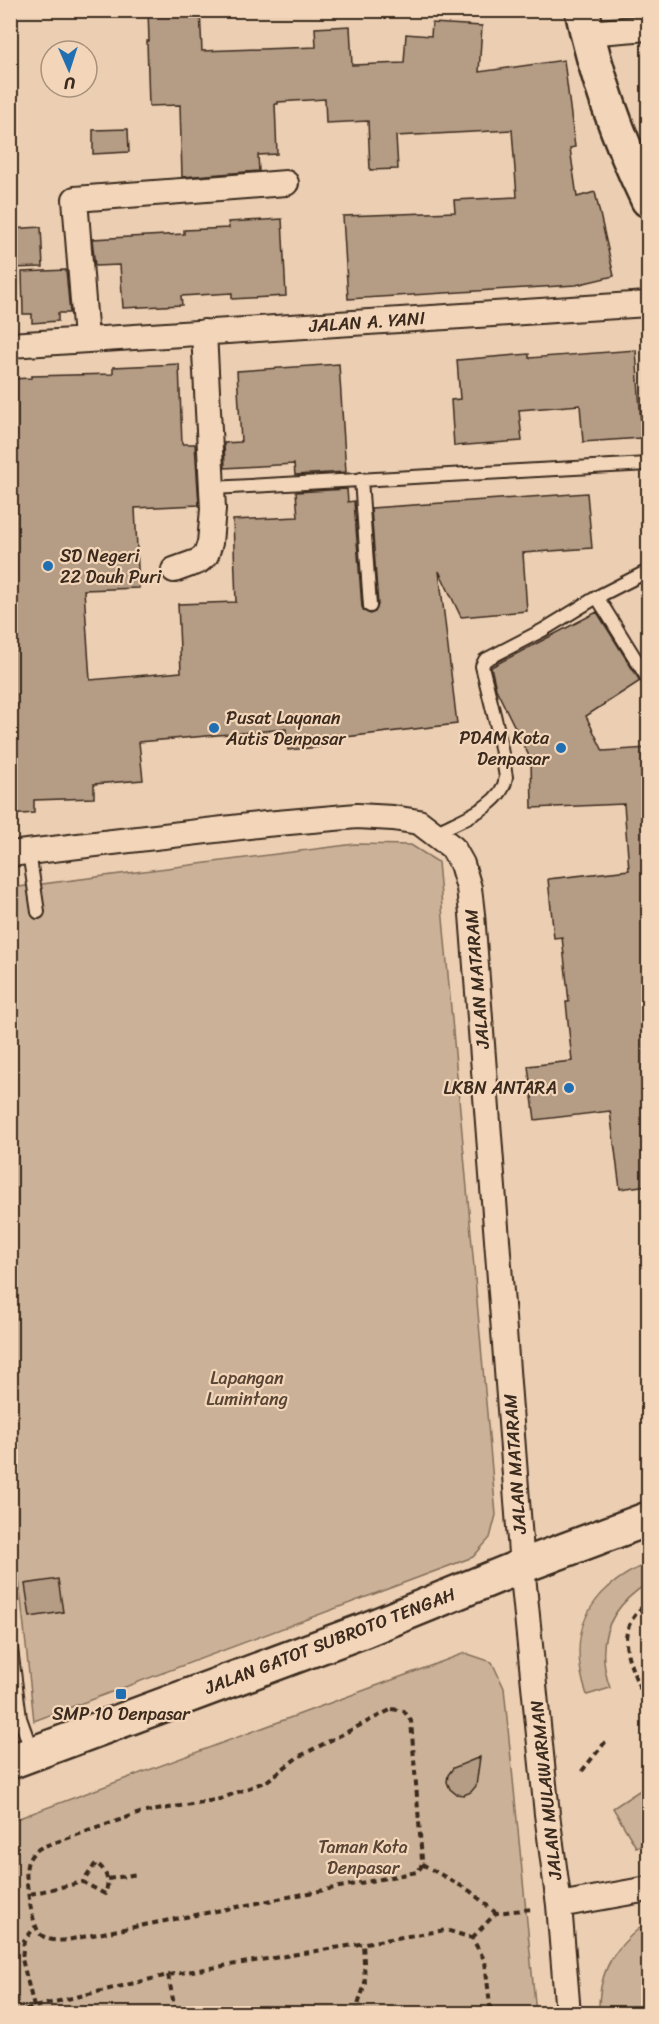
<svg xmlns="http://www.w3.org/2000/svg" width="659" height="2024" font-family="Sriracha,sans-serif">
<style>
.green{fill:#cbb197;stroke:#836e5a;stroke-width:1.5}
.building{fill:#b49c85;stroke:#3b2a1e;stroke-width:1.5}
.lines{fill:none;stroke-linecap:round;stroke-linejoin:round}
.lane-casing{stroke:#3b2a1e;stroke-width:16}
.street-casing{stroke:#3b2a1e;stroke-width:28}
.secondary-casing{stroke:#3b2a1e;stroke-width:38}
.highway-casing{stroke:#3b2a1e;stroke-width:38}
.path{stroke:#3b2a1e;stroke-width:4;stroke-dasharray:6 4.5;stroke-linecap:butt}
.lane{stroke:#f3d6b9;stroke-width:12}
.street{stroke:#f3d6b9;stroke-width:24}
.secondary{stroke:#f3d6b9;stroke-width:33}
.highway{stroke:#f3d6b9;stroke-width:33}
.poi-dot{fill:#1f6fb2;stroke:#f3d6b9;stroke-width:2}
.labels{text-anchor:middle;dominant-baseline:central;stroke-width:4.5;stroke-linejoin:round;paint-order:stroke}
.street-label{font-size:18px;fill:#3b2a1e;stroke:#f3d6b9}
.poi-label{font-size:18px;fill:#3b2a1e;stroke:#f3d6b9;text-anchor:start}
.park-label{font-size:18px;fill:#584536;stroke:#f3d6b9}
</style>
<rect width="100%" height="100%" fill="#eccfb3"/>
<filter id="ink" filterUnits="userSpaceOnUse"><feTurbulence type="fractalNoise" baseFrequency=".0167" numOctaves="2"/><feDisplacementMap in="SourceGraphic" scale="12" xChannelSelector="R" yChannelSelector="G"/><feConvolveMatrix kernelMatrix="1 2 1 2 8 2 1 2 1" color-interpolation-filters="sRGB"/></filter>
<g filter="url(#ink)">
<!-- green -->
<path class="green" d="M355,844L411,845L438,862L496,1515L490,1538L473,1557L34,1721L11,1505V888Z
M646,1564L648,1583C608,1608 594,1642 610,1688L587,1695C566,1634 587,1590 646,1564Z
M465,1653L492,1662L504,1688L536,2013L11,2014V1821Z
M648,1785V1843L636,1847L613,1808Z
M648,1921V2013H599C598,1969 615,1947 648,1921Z"/>
<!-- building -->
<path class="building" d="M148,10H200L202,51L316,47L315,28L350,26L352,65L404,63L406,34L431,36L432,23L482,26L479,72L564,60L575,147L570,148L577,197L595,192L614,276L576,285L348,299L343,216L455,212L454,200L517,197L512,130L396,136L398,169L370,170L368,121L326,123L325,99L278,102V104H275L277,154L258,155L259,171L182,177L180,105L149,106L147,41H149Z
M128,129L129,152L93,154V130Z
M282,219L286,296L232,299V293L181,296L182,305L123,308L120,265L95,266L92,239L184,234V230L229,228L228,222Z
M41,227L43,267L10,268V229Z
M66,270L70,313H58V321L32,323V314H23L22,272Z
M636,350L642,438L583,442L580,405L519,410L522,441L454,446L451,400L460,399L457,360L529,354V358Z
M179,364L182,444H195L199,505L135,508L139,588L84,590L90,680L181,672L178,604L236,602L233,520L298,517L296,492L347,489L348,502L354,501L362,607L364,611L370,614L375,612L378,605L371,508L587,493L592,548L523,553L527,611L461,617L439,571L457,724L320,740V747L288,750L286,729L139,742L143,780L94,784V798L34,800V813L10,815V379L31,378V376L113,374V367Z
M339,364L346,472L295,475L294,464L225,468L224,443L241,442L237,371Z
M597,612L640,681L586,716L603,751L648,748V1185L620,1189L610,1111L535,1120L528,1066L572,1061L566,1002H569L562,937L554,938L548,879L629,870L624,804L532,808L531,760L496,689L491,667Z
M58,1579L63,1612L30,1617L25,1584Z
M480,1757L476,1786L471,1792L464,1795L456,1794L450,1789L447,1782L448,1775L453,1768Z"/>
<g class="lines">
<defs>
<path id="lane" d="M361,479L370,606
M213,488L648,464
M597,597L648,679
M435,833C459,820 503,806 506,777L498,731L482,666L485,660L543,630L597,597L648,571
M29,852L38,912
M10,1641L20,1718L32,1752"/>
<path id="street" d="M586,33L648,28
M86,339L75,199L286,183
M10,345L648,304
M174,570L199,561L206,555L210,543L213,509L204,332
M10,854L266,824L357,816L393,818L419,822L453,848L462,864L469,888L472,914L522,1566L547,1814L559,1905L568,2014
M559,1905L648,1889"/>
<path id="secondary" d="M582,10C596,76 619,140 648,200"/>
<path id="highway" d="M10,1762L365,1630L522,1566L648,1519"/>
</defs>
<!-- lane casing -->
<use href="#lane" class="lane-casing"/>
<!-- street casing -->
<use href="#street" class="street-casing"/>
<!-- secondary casing -->
<use href="#secondary" class="secondary-casing"/>
<!-- highway casing -->
<use href="#highway" class="highway-casing"/>
<!-- path -->
<path class="path" d="M640,1689C626,1654 614,1630 648,1602
M392,1709L404,1711L411,1721L422,1860L421,1867L417,1872L67,1940C57,1941 48,1941 40,1934C32,1925 24,1877 27,1865C29,1856 35,1851 42,1847L140,1813L220,1799L267,1781L298,1757Z
M582,1771L606,1741
M422,1864L470,1891L496,1913
M108,1879L138,1874
M30,1894L83,1882L105,1894C110,1882 107,1870 96,1863L83,1882
M472,1938L496,1913L532,1909
M168,1975L176,2014
M34,2007L22,1959L24,1941L35,1927
M16,2014L34,2007L168,1975L446,1930L472,1938L485,1961L491,2014
M355,2014L365,1984L363,1942"/>
<!-- lane -->
<use href="#lane" class="lane"/>
<!-- street -->
<use href="#street" class="street"/>
<!-- secondary -->
<use href="#secondary" class="secondary"/>
<!-- highway -->
<use href="#highway" class="highway"/>
</g>
</g>
<!-- markers -->
<g class="poi-dot">
<circle cx="48" cy="566" r="6"/>
<circle cx="214" cy="728" r="6"/>
<circle cx="561" cy="748" r="6"/>
<circle cx="569" cy="1088" r="6"/>
<rect x="115" y="1688" width="12" height="12" rx="3"/>
</g>
<g class="labels">
<!-- street labels -->
<g class="street-label">
<text transform="translate(367 322) rotate(-4)">JALAN A. YANI</text>
<text transform="translate(477 979) rotate(-95)">JALAN MATARAM</text>
<text transform="translate(515 1464) rotate(-94)">JALAN MATARAM</text>
<text transform="translate(330 1641) rotate(-21)">JALAN GATOT SUBROTO TENGAH</text>
<text transform="translate(546 1790) rotate(-96)">JALAN MULAWARMAN</text>
</g>
<!-- poi labels -->
<g class="poi-label">
<text x="60" y="556">SD Negeri<tspan x="60" dy="21">22 Dauh Puri</tspan></text>
<text x="226" y="718">Pusat Layanan<tspan x="226" dy="21">Autis Denpasar</tspan></text>
<text x="549" y="738" text-anchor="end">PDAM Kota<tspan x="549" dy="21">Denpasar</tspan></text>
<text x="557" y="1088" text-anchor="end">LKBN ANTARA</text>
<text x="121" y="1714" text-anchor="middle">SMP 10 Denpasar</text>
</g>
<!-- park labels -->
<g class="park-label">
<text x="247" y="1378">Lapangan<tspan x="247" dy="21">Lumintang</tspan></text>
<text x="363" y="1847">Taman Kota<tspan x="363" dy="21">Denpasar</tspan></text>
</g>
</g>
<!-- margin -->
<rect width="659" height="2024" fill="none" stroke="#f3d6b9" stroke-width="36"/>
<rect x="18" y="18" width="623" height="1988" fill="none" stroke="#3b2a1e" stroke-width="2" filter="url(#ink)"/>
<!-- north arrow -->
<g transform="translate(69 69) rotate(177)"><circle r="28" fill="#f3d6b9" stroke="#a9917b" stroke-width="1.5"/>
<path d="M0-4.5L10 22L0 15L-10 22Z" fill="#1f6fb2"/>
<text y="-9" font-size="16" font-weight="bold" text-anchor="middle" fill="#3b2a1e">U</text>
</g>
</svg>
